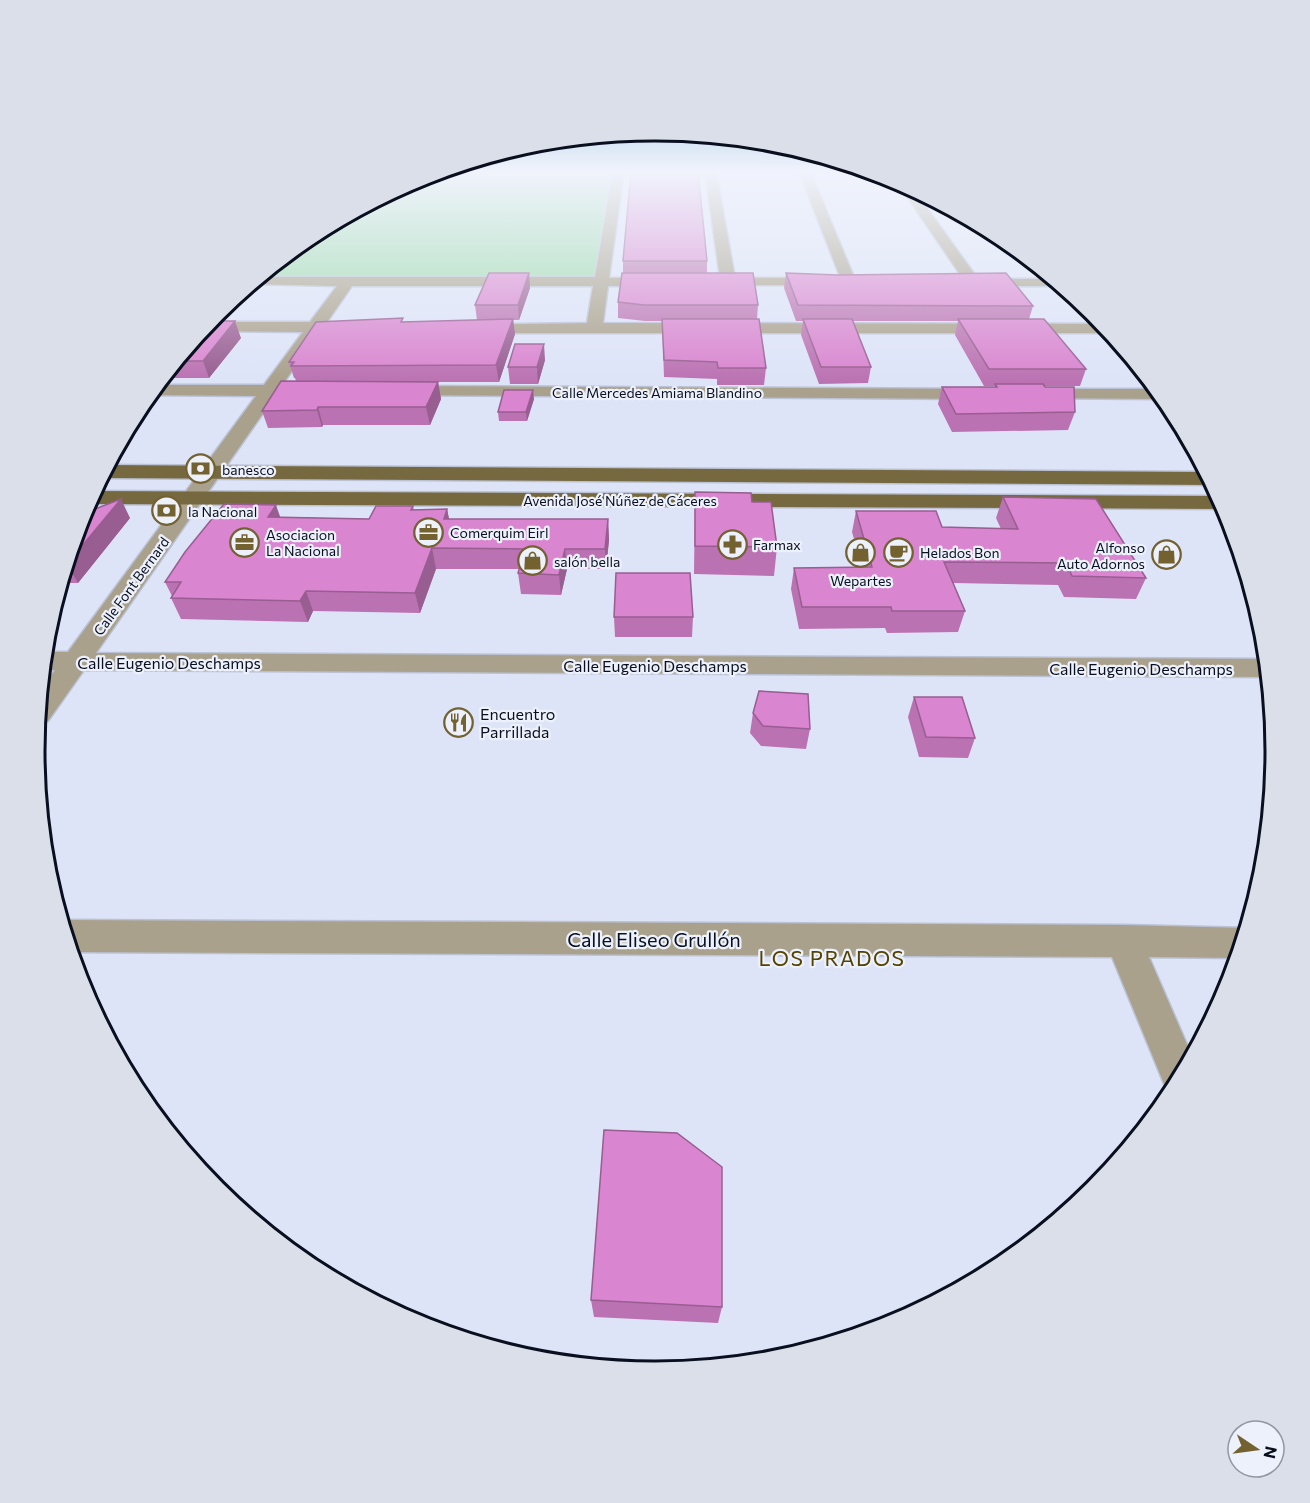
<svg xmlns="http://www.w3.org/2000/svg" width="1310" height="1503" font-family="Commissioner,sans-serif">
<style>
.green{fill:#9adba9}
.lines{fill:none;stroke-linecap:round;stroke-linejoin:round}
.street-casing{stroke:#bbc2d5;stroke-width:3}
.primary-casing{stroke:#bbc2d5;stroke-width:3}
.street{fill:#a9a18b;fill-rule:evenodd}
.primary{fill:#77693f;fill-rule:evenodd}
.wall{fill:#bb72b2}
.shaded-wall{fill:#985d91}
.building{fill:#d985cf;stroke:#985d91;stroke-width:1.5}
.labels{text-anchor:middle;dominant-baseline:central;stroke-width:4.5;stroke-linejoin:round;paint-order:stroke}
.far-street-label{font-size:14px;fill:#0a0f20;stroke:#edf1fb}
.far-poi-label{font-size:14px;fill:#0a0f20;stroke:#edf1fb;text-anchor:start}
.street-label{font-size:16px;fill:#0a0f20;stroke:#edf1fb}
.poi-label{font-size:16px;fill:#0a0f20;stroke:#edf1fb;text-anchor:start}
.near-street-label{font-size:20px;fill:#0a0f20;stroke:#edf1fb}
.near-neighbourhood-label{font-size:21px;letter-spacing:1.5px;fill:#544200;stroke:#edf1fb}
.rim{fill:none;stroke:#0a0f20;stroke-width:3}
</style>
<rect width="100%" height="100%" fill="#dde4f8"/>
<!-- green -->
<path class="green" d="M440,171H612L595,278L260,277L311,235L418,178Z"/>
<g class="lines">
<defs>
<path id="street" d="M613,171H624L609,278H661L668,282L661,286H608L603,323L1103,324L1111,333H475L469,331L467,328L469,325L587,323L593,286H352L327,322L358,324L360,327L358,330L320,332L282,385L321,387L324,391L321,395L275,396L96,653L1266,659L1268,677L84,670L48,721L37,724L41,690L55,670H43L44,652H68L256,396L149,395L157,385H264L303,332L201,331L209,322H310L337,286L251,284L260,277H595Z
M705,171H716L735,278H826L831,279L833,282L831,285H710L708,282L710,279L720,278Z
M799,171H810L856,282L854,285L849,286L842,282Z
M901,183L914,190L978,279H1052L1061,286H968L899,185Z
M399,386L981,389L990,394L981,399L393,395L390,391L393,387Z
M1035,389H1156L1164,399L1029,398L1026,394Z
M66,920L1124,925L1247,928L1238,958L1149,957L1192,1056L1172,1093L1167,1091L1112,957L70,952L61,922Z"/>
<path id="primary" d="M108,465L1206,472L1213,485L101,478Z
M94,491L1218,496L1226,509L87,504Z"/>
</defs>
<!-- street casing -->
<use href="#street" class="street-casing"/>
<!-- primary casing -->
<use href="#primary" class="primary-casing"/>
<!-- street -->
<use href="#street" class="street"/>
<!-- primary -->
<use href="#primary" class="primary"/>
</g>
<!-- wall -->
<path class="wall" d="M623,261H707V273L758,305L757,319L766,368L764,385H717V379L664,377L662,321H645L618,318V302L623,273Z
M529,273L530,288L519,320H513L515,334L499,382H438L441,399L430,425H323L322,427L268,428L262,411L296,381L295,378H294L289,362L404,322L477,320L475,305Z
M786,273L1033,306L1029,319L1086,369L1080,386H1044L1075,412L1068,430L952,432L938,404L942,387H995V386H984L955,335L958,321H853L871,367L868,383L819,384L801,335L803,321H796L784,288Z
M209,321L241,338L209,378H163Z
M545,360L538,384H510L508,367Z
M534,399L527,421H499L498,412Z
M695,492L752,502L777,547L774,576L694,574Z
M1003,497L1146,578L1136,599L1064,597L1058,585L953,583L965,611L958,632L887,633L885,628L799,629L791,589L794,568L862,567L852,532L856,511L942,527L1001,529L996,518Z
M413,506L414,510L447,509L449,519H608L609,540L606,569H567L561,595L521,594L518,573L519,569H436L420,613L313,611L308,622L181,619L171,598L172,596L165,582L280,517L369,519Z
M82,514L130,518L78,583H61Z
M614,617H693L692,637H615Z
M914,697L975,738L968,758L919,757L908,717Z
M753,713L810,729L806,749L761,746L750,733Z
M591,1300L722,1307L718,1323L594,1317Z"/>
<!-- shaded-wall -->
<path class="shaded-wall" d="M529,273L530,288L519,320L518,305Z
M229,302L230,303L214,320H210L216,312Z
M513,319L515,334L499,382L496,365Z
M235,321L241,338L209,378L203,361Z
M544,344L545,360L538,384L537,367Z
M438,382L441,399L430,425L426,407Z
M533,390L534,399L527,421L526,412Z
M318,407L323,425L322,427L317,410Z
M121,499L130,518L78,583L67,564Z
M276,505L283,525L268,517Z
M447,509L451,529L444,519Z
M608,519L609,540L606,569L605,549Z
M432,548L436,569L420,613L415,593Z
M565,549L567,569L561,595L559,575Z
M306,591L313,611L308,622L300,601Z"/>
<!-- building -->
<path class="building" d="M631,171H698L707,261H623Z
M489,273H529L518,305H475Z
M622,273H753L758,305H644L618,302Z
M786,273L838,275L1006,273L1033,306L798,305Z
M403,318L401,322L513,319L496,365L291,366L294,362H289L316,322Z
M662,319H759L766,368H718L717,362L664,360Z
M803,319H852L871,367H821Z
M958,319H1044L1086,369H989Z
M209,321H235L203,361H177Z
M515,344H544L537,367H508Z
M281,381L438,382L426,407H318L317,410L262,411Z
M995,384H1043L1045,387H1074L1075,412L956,414L942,387H997Z
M504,390H533L526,412H498Z
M695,492L751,493L752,502H771L777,547L695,546Z
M1003,497L1096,499L1146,578L1072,576L1066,563L944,562L965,611H892L891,607H802L794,568L872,567L856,511H936L942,527L1018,529Z
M121,499L67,564L82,514Z
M224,504L276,505L268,517L369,519L376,506H413L411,510L447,509L444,519H608L605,549H565L559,575L518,573L525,549L432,548L415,593L306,591L300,601L171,598L181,582H165L185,552Z
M616,573H690L693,617H614Z
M759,691L808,694L810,729L763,726L753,713Z
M914,697H962L975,738L926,737Z
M604,1130L677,1133L722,1167V1307L591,1300Z"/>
<!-- sky -->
<linearGradient id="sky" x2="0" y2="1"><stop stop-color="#65a8ce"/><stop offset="0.45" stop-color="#f0f3fc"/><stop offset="1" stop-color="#f0f3fc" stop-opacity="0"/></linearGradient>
<rect width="1310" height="382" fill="url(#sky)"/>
<!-- icons -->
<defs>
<symbol id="bank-ring" viewBox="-11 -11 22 22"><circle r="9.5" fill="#edf1fb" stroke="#736230" stroke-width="1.5"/><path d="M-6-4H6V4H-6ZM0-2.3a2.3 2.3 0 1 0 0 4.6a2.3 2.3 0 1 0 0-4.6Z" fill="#736230"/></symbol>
<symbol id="office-ring" viewBox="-11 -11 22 22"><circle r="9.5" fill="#edf1fb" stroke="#736230" stroke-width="1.5"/><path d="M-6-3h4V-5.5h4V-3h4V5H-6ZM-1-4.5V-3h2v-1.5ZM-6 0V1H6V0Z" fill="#736230"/></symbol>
<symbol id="pharmacy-ring" viewBox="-11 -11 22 22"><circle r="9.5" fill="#edf1fb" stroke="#736230" stroke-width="1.5"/><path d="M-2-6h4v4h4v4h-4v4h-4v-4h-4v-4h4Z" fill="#736230"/></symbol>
<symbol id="cafe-ring" viewBox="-11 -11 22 22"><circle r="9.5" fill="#edf1fb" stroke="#736230" stroke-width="1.5"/><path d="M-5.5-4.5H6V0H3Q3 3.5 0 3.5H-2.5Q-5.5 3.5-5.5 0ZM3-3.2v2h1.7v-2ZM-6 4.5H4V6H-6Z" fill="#736230"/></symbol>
<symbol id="shop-ring" viewBox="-11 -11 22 22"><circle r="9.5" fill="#edf1fb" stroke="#736230" stroke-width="1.5"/><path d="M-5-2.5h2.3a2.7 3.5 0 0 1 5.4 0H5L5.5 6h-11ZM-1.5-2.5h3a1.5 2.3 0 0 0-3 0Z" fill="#736230"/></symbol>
<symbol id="restaurant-ring" viewBox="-11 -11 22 22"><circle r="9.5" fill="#edf1fb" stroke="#736230" stroke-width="1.5"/><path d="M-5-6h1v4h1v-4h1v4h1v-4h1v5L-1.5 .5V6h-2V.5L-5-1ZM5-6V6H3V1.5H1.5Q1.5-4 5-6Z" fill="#736230"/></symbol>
</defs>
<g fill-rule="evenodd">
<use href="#bank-ring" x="184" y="452" width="33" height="33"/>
<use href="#bank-ring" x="150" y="494" width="33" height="33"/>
<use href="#office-ring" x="412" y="516" width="33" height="33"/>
<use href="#office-ring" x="228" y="526" width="33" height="33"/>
<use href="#pharmacy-ring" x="716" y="528" width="33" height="33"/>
<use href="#cafe-ring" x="882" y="536" width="33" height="33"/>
<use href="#shop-ring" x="844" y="536" width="33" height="33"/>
<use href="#shop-ring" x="1150" y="538" width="33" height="33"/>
<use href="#shop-ring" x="516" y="544" width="33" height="33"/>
<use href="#restaurant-ring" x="442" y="706" width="33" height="33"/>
</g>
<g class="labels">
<!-- far-street labels -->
<g class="far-street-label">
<text x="657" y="392">Calle Mercedes Amiama Blandino</text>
<text x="620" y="500">Avenida José Núñez de Cáceres</text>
<text transform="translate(131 586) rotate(-54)">Calle Font Bernard</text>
</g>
<!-- far-poi labels -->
<g class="far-poi-label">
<text x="222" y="469">banesco</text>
<text x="188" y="511">la Nacional</text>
<text x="450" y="532">Comerquim Eirl</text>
<text x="266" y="534">Asociacion<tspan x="266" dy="16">La Nacional</tspan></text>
<text x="753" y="544">Farmax</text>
<text x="1145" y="547" text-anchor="end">Alfonso<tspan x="1145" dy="16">Auto Adornos</tspan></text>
<text x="920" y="552">Helados Bon</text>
<text x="554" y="561">salón bella</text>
<text x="861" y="580" text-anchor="middle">Wepartes</text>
</g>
<!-- street labels -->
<g class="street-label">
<text x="169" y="662">Calle Eugenio Deschamps</text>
<text x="655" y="665">Calle Eugenio Deschamps</text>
<text x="1141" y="668">Calle Eugenio Deschamps</text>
</g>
<!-- poi labels -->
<g class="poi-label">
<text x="480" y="713">Encuentro<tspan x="480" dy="18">Parrillada</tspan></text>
</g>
<!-- near-street labels -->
<g class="near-street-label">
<text x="654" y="939">Calle Eliseo Grullón</text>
</g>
<!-- near-neighbourhood labels -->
<g class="near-neighbourhood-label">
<text x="832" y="957">LOS PRADOS</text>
</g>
</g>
<!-- crop -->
<path d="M0 0H1310V1503H0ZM45 751a610 610 0 1 1 1220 0a610 610 0 1 1-1220 0Z" fill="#dbdfe9" fill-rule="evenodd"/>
<path class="rim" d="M45 751a610 610 0 1 1 1220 0a610 610 0 1 1-1220 0Z"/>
<!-- north arrow -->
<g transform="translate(1256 1449) rotate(103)"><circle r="28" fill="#edf1fb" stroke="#9297a3" stroke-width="1.5"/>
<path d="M0-4.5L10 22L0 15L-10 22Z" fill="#736230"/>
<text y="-9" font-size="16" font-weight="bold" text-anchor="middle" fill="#0a0f20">N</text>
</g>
</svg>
